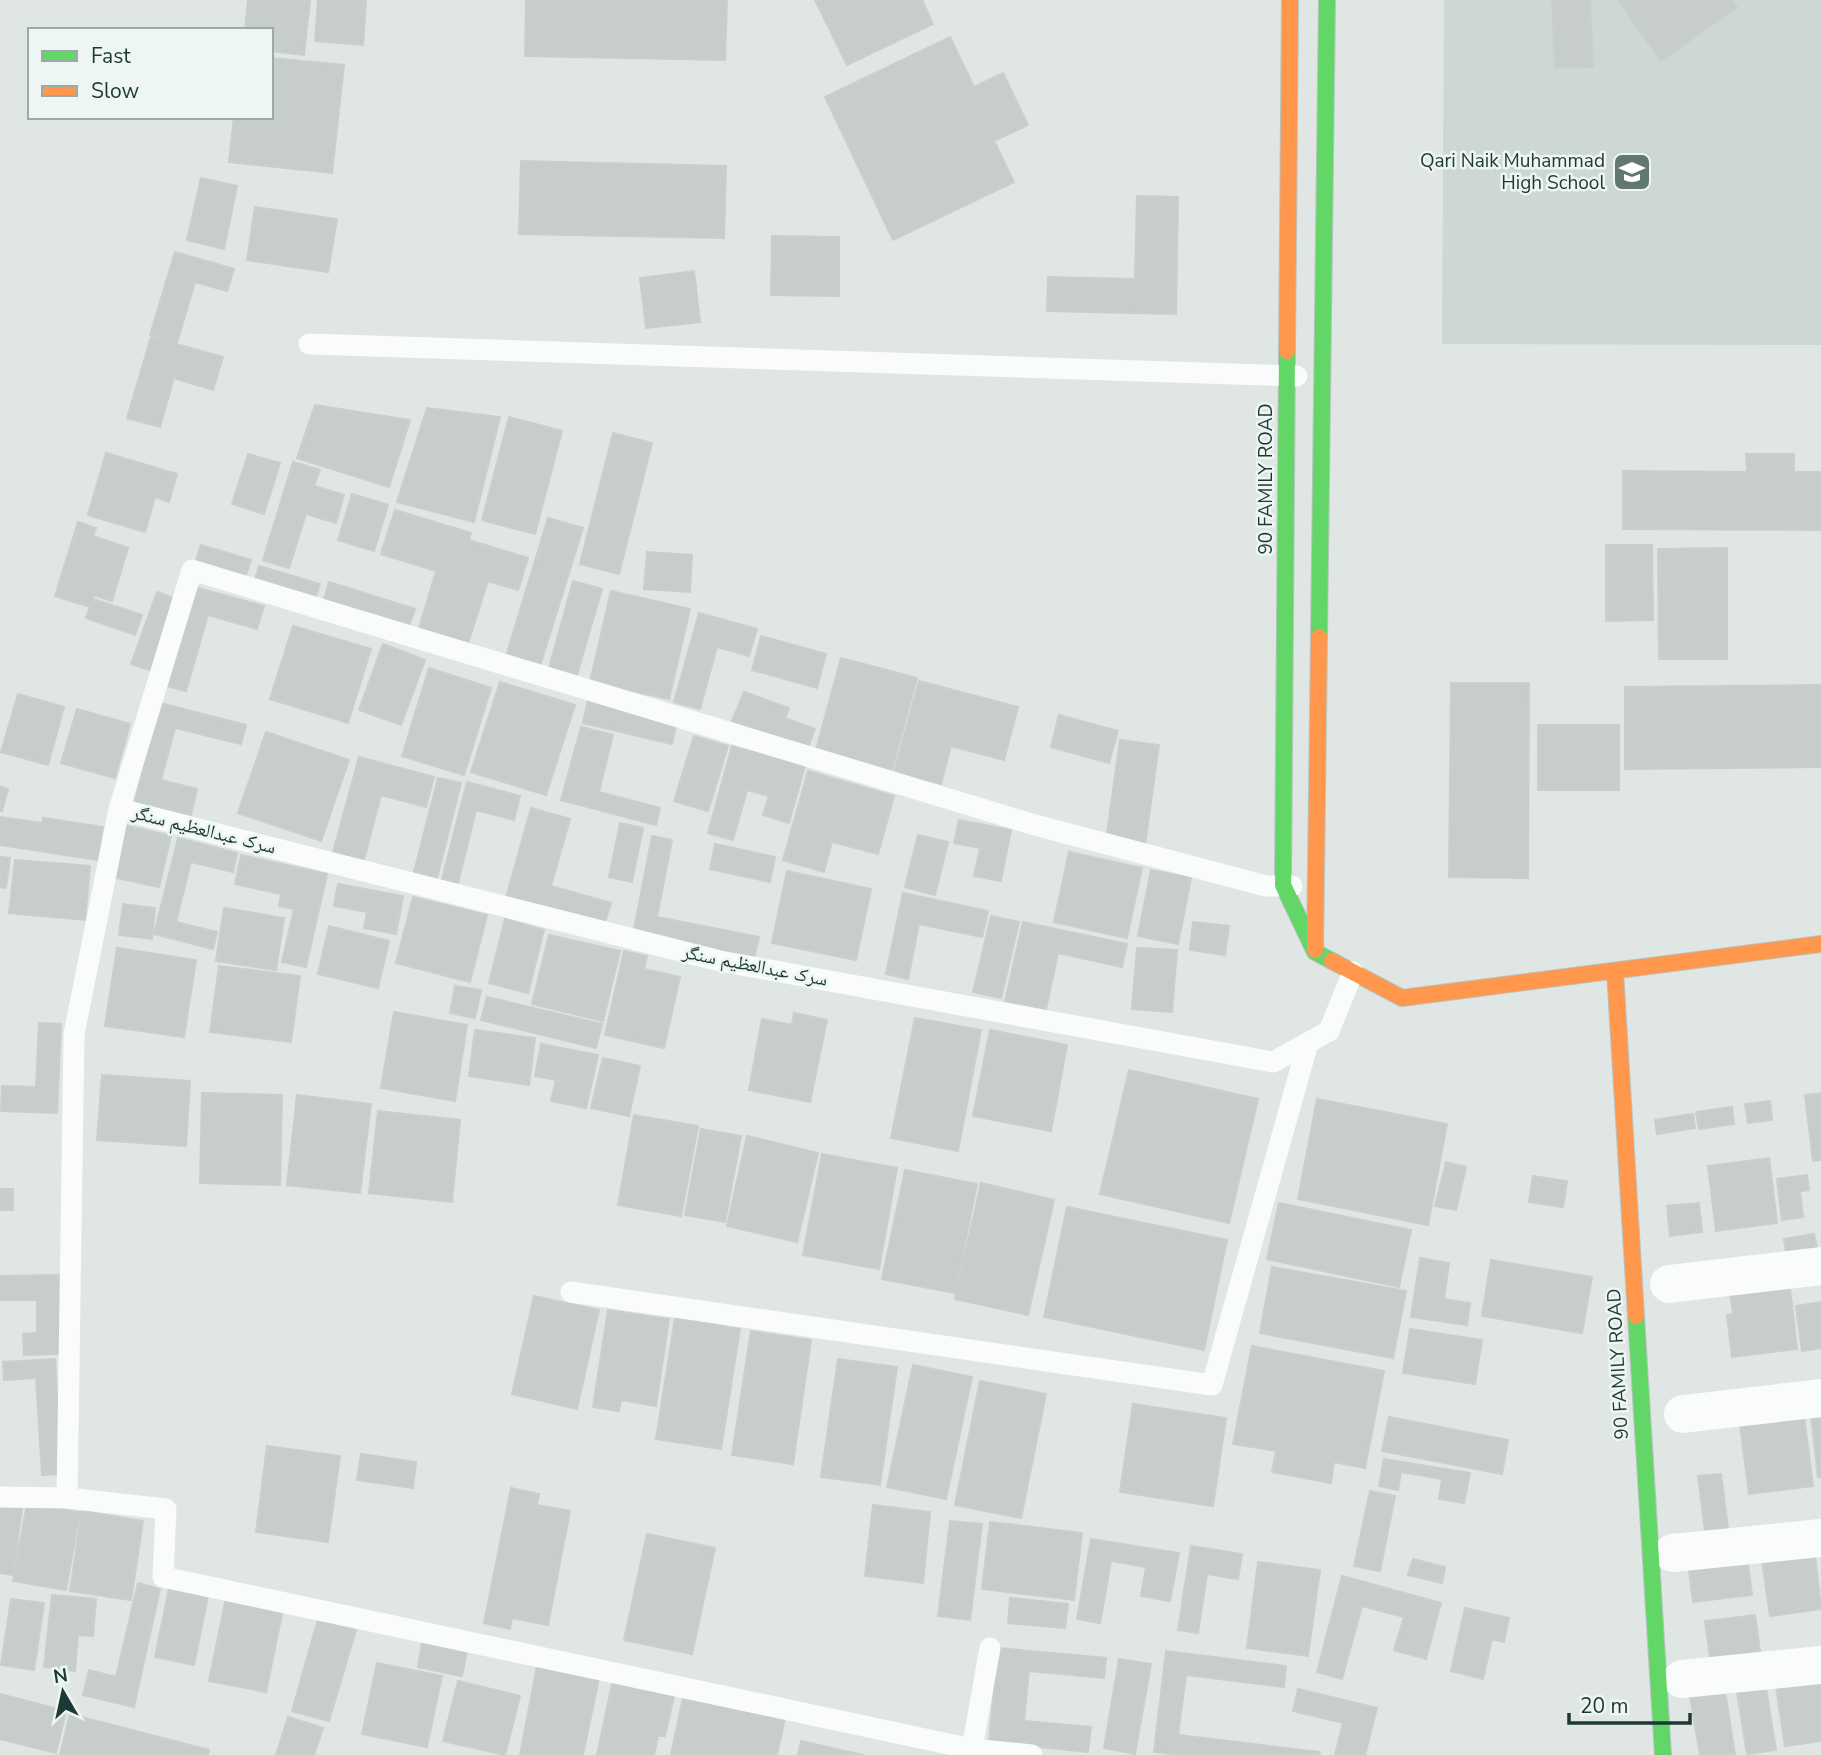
<svg xmlns="http://www.w3.org/2000/svg" width="1821" height="1755" font-family="'Nunito Sans','Noto Naskh Arabic',sans-serif">
<style>
.built{fill:#cdd8d4}
.building{fill:#c7cdcb;stroke:#c8cfcd;stroke-width:2}
.lines{fill:none;stroke-linecap:round;stroke-linejoin:round}
.fast-casing{stroke:#b9c3c0;stroke-width:18}
.slow-casing{stroke:#b9c3c0;stroke-width:18}
.lane{stroke:#fafbfb;stroke-width:21}
.street{stroke:#fafbfb;stroke-width:38}
.fast{stroke:#63d668;stroke-width:16}
.slow{stroke:#ff974d;stroke-width:16}
.labels{text-anchor:middle;dominant-baseline:central;stroke-width:5;stroke-linejoin:round;paint-order:stroke}
.poi-label{font-size:19px;fill:#1e3935;stroke:#edf6f3;text-anchor:end}
.street-label{font-size:19px;fill:#1e3935;stroke:#edf6f3}
</style>
<rect width="100%" height="100%" fill="#dfe6e4"/>
<!-- built -->
<path class="built" d="M1444,0H1821V345L1442,344Z"/>
<!-- building -->
<path class="building" d="M248,0H310L304,55L271,51V30H245Z
M318,0H366L363,45L315,41Z
M526,0H727L725,60L525,56Z
M815,0H922L933,24L847,65Z
M1552,0H1590L1593,67L1555,68Z
M1618,0H1732L1737,7L1661,61Z
M950,37L974,87L1003,73L1028,125L994,141L1014,182L893,240L825,97Z
M271,58L344,65L332,173L229,162L234,117H271Z
M521,161L726,166L724,238L519,234Z
M201,178L237,186L224,249L187,240Z
M1137,196L1178,197L1176,314L1047,311L1048,277L1135,279Z
M255,207L337,219L328,272L247,260Z
M772,236L839,237V296L771,295Z
M175,252L234,269L227,291L195,282L177,343L150,335Z
M694,271L700,322L646,328L640,278Z
M151,337L223,357L213,390L174,378L160,427L127,418Z
M315,405L410,420L389,487L297,458Z
M427,408L500,417L474,522L397,502Z
M509,417L562,431L535,534L482,520Z
M613,433L652,443L619,574L580,564Z
M106,453L177,474L169,502L155,497L145,532L88,515Z
M248,454L280,463L264,514L232,504Z
M1746,454H1794V472H1821V530L1623,529V471L1747,472Z
M293,462L320,470L314,486L344,495L336,523L306,514L289,568L263,560Z
M352,494L388,505L374,551L338,540Z
M395,510L471,533L438,641L417,635L436,571L381,554Z
M548,518L583,528L540,666L506,656Z
M78,522L96,528L93,536L128,548L112,601L94,595L90,607L55,596Z
M469,540L528,558L518,590L488,581L466,650L438,641Z
M201,545L251,560L245,578L195,563Z
M1606,545H1652L1653,620L1606,621Z
M1727,548V659H1659L1658,549Z
M647,552L692,555L690,592L644,589Z
M259,566L320,584L314,602L254,584Z
M573,581L602,589L577,675L549,668Z
M329,582L415,609L407,632L322,607Z
M194,587L264,606L257,629L208,615L186,691L167,686Z
M611,591L690,609L669,699L590,682Z
M157,592L179,600L153,671L131,664Z
M93,599L142,615L135,635L86,618Z
M699,613L757,629L749,656L717,647L700,709L674,702Z
M293,626L371,649L348,723L270,699Z
M761,636L826,654L817,688L752,670Z
M383,644L425,660L401,725L359,710Z
M841,658L917,678L892,770L816,750Z
M429,668L491,688L464,775L402,756Z
M919,681L1018,707L1004,760L951,746L941,784L894,772Z
M500,682L575,705L546,795L471,772Z
M1451,683H1529L1528,878L1449,877Z
M1821,685V767L1625,769V687Z
M744,692L789,708L785,718L815,729L807,750L732,721Z
M18,694L64,707L48,765L1,752Z
M588,700L677,721L672,744L583,723Z
M160,703L246,725L241,744L175,728L161,780L197,789L191,815L135,801Z
M77,709L130,724L115,778L61,763Z
M1059,715L1118,731L1109,763L1051,747Z
M1538,725H1619V790H1538Z
M581,727L613,735L599,792L660,808L656,825L561,800Z
M266,732L349,760L321,841L238,813Z
M694,736L728,746L708,811L674,801Z
M1120,740L1159,745L1145,845L1106,840Z
M732,746L805,766L789,823L763,815L769,796L747,790L733,840L708,833Z
M359,757L434,777L426,807L381,795L363,864L332,856Z
M808,771L894,796L878,854L832,842L824,872L783,860Z
M438,778L461,783L437,878L414,872Z
M467,782L520,796L514,820L476,810L458,883L442,879Z
M0,786L8,789L2,811H0Z
M531,808L570,819L551,886L611,903L604,925L506,898Z
M0,817L42,823L43,818L103,827L98,860L0,845Z
M959,820L1011,830L1001,881L974,876L980,848L954,843Z
M620,823L643,828L632,882L609,877Z
M124,825L171,836L159,887L112,877Z
M918,835L948,842L935,895L905,887Z
M652,836L672,840L657,917L759,937L754,959L633,935Z
M178,838L237,853L233,872L191,862L176,922L217,932L213,949L154,934Z
M715,844L775,857L770,882L710,869Z
M1069,852L1142,868L1127,938L1054,922Z
M241,855L327,874L306,967L282,962L294,909L279,906L281,894L235,884Z
M0,857L10,858L6,888L0,887Z
M15,860L90,866L85,920L9,913Z
M1151,870L1191,878L1178,944L1138,936Z
M787,871L871,889L856,960L772,943Z
M338,884L403,896L396,934L364,928L367,912L334,906Z
M903,893L988,911L982,937L919,924L908,979L886,974Z
M413,897L487,915L470,982L396,963Z
M123,904L155,908L152,939L119,935Z
M224,908L284,918L276,970L216,961Z
M991,916L1019,922L1001,998L973,992Z
M505,919L544,930L528,993L489,983Z
M1023,922L1127,944L1122,967L1058,953L1046,1009L1005,1001Z
M1193,922L1229,926L1225,955L1190,950Z
M329,926L389,941L378,988L318,974Z
M549,935L620,951L603,1021L532,1004Z
M117,948L196,960L184,1037L105,1026Z
M1137,948L1177,950L1172,1012L1132,1009Z
M624,951L647,956L644,969L680,977L664,1048L605,1035Z
M219,966L300,976L291,1042L210,1032Z
M455,986L481,990L475,1018L450,1013Z
M487,997L602,1024L596,1048L481,1020Z
M394,1012L467,1025L455,1101L381,1088Z
M794,1013L827,1020L810,1102L749,1090L762,1019L792,1025Z
M915,1018L981,1030L958,1151L891,1138Z
M39,1023L61,1024L57,1113L1,1111L2,1086L36,1087Z
M475,1030L535,1038L529,1085L469,1076Z
M990,1030L1067,1045L1051,1131L973,1116Z
M541,1044L598,1055L586,1108L551,1101L556,1080L535,1076Z
M603,1058L640,1066L629,1116L591,1108Z
M1129,1070L1258,1099L1229,1223L1100,1194Z
M102,1075L190,1081L186,1146L97,1140Z
M202,1093L282,1095L280,1185L200,1183Z
M1821,1093V1160L1813,1161L1805,1095Z
M297,1095L371,1104L360,1193L287,1185Z
M1317,1099L1447,1124L1428,1225L1298,1199Z
M1770,1101L1772,1120L1748,1123L1745,1104Z
M1732,1107L1734,1124L1699,1129L1696,1112Z
M378,1111L460,1120L452,1202L369,1193Z
M1693,1114L1695,1128L1657,1134L1655,1120Z
M634,1115L698,1126L681,1216L618,1205Z
M701,1129L741,1136L725,1222L685,1215Z
M747,1136L818,1153L797,1242L727,1226Z
M822,1154L897,1168L879,1269L803,1255Z
M1769,1158L1777,1223L1716,1231L1708,1166Z
M1446,1162L1466,1167L1456,1210L1435,1206Z
M905,1170L977,1184L955,1293L882,1279Z
M1807,1175L1809,1190L1800,1191L1803,1217L1782,1220L1777,1179Z
M1533,1176L1567,1181L1563,1207L1529,1202Z
M981,1183L1054,1200L1028,1315L955,1299Z
M0,1189H13V1210H0Z
M1279,1203L1411,1230L1399,1287L1267,1259Z
M1699,1203L1702,1232L1670,1236L1667,1206Z
M1067,1207L1227,1240L1204,1350L1044,1317Z
M1814,1234L1818,1253L1787,1258L1784,1239Z
M1420,1258L1449,1263L1444,1299L1470,1303L1467,1325L1411,1317Z
M1491,1260L1592,1277L1582,1333L1482,1316Z
M1272,1267L1406,1291L1393,1358L1260,1333Z
M59,1275L61,1354L24,1355L23,1334L37,1333V1300H0V1276Z
M1789,1279L1797,1349L1732,1357L1727,1315L1733,1314L1729,1287Z
M534,1296L599,1310L577,1409L512,1394Z
M1821,1302V1348L1802,1351L1796,1306Z
M608,1310L669,1319L656,1406L621,1400L619,1411L593,1407Z
M675,1318L740,1329L721,1449L656,1439Z
M1410,1329L1482,1340L1475,1384L1403,1373Z
M751,1331L811,1340L793,1464L732,1455Z
M1252,1346L1384,1371L1365,1468L1334,1462L1331,1483L1272,1472L1276,1451L1233,1444Z
M55,1359L62,1474L42,1475L36,1378L4,1380L3,1362Z
M838,1359L897,1367L880,1485L821,1477Z
M913,1365L972,1377L946,1499L887,1487Z
M980,1381L1046,1394L1021,1518L955,1505Z
M1133,1404L1226,1418L1213,1506L1120,1492Z
M1821,1414V1477H1818L1811,1415Z
M1804,1416L1813,1486L1749,1494L1740,1425Z
M1389,1417L1508,1440L1502,1474L1382,1451Z
M267,1446L340,1456L328,1542L256,1532Z
M361,1454L416,1462L413,1488L357,1480Z
M1384,1459L1470,1473L1464,1503L1439,1499L1442,1479L1401,1472L1398,1490L1379,1486Z
M1721,1474L1728,1528L1705,1531L1698,1476Z
M511,1488L539,1494L537,1505L570,1511L548,1625L512,1618L510,1629L484,1623Z
M1370,1491L1395,1496L1380,1571L1354,1566Z
M27,1504L80,1512L66,1590L13,1581Z
M0,1505L22,1508L13,1575L0,1573Z
M873,1505L930,1512L923,1583L865,1576Z
M82,1511L143,1521L131,1600L70,1591Z
M950,1521L982,1524L970,1620L938,1616Z
M990,1522L1082,1533L1074,1600L982,1589Z
M647,1534L715,1548L692,1654L624,1640Z
M1091,1539L1179,1553L1170,1601L1141,1596L1146,1567L1111,1561L1100,1623L1077,1619Z
M1191,1546L1242,1554L1238,1579L1207,1574L1198,1633L1178,1630Z
M1814,1546L1821,1609L1770,1616L1761,1554Z
M1747,1556L1752,1595L1693,1602L1688,1563Z
M1413,1559L1445,1567L1442,1583L1408,1575Z
M1258,1562L1320,1570L1308,1656L1247,1648Z
M1342,1576L1441,1603L1426,1659L1394,1650L1404,1617L1362,1606L1342,1679L1317,1672Z
M138,1583L160,1589L134,1707L83,1695L89,1670L116,1677Z
M169,1589L208,1596L194,1665L155,1657Z
M52,1595L96,1599L93,1636L78,1635L75,1671L44,1667Z
M226,1598L283,1609L266,1692L209,1681Z
M1010,1598L1068,1604L1065,1628L1008,1623Z
M11,1599L44,1603L34,1670L1,1665Z
M1465,1608L1509,1618L1504,1642L1492,1639L1483,1679L1451,1671Z
M1755,1615L1760,1651L1710,1658L1705,1621Z
M318,1619L356,1630L329,1721L292,1711Z
M422,1643L467,1651L462,1676L418,1667Z
M998,1648L1106,1658L1104,1678L1029,1671L1024,1721L1091,1727L1088,1752L989,1742Z
M1166,1651L1286,1666L1284,1687L1186,1675L1178,1735L1320,1752L1319,1755H1178L1154,1752Z
M1119,1659L1151,1664L1135,1754L1104,1748Z
M377,1663L442,1676L427,1747L362,1734Z
M537,1666L599,1678L583,1755H520Z
M1821,1673V1741L1785,1746L1775,1679Z
M613,1679L675,1692L665,1736H658L654,1755H597Z
M458,1681L520,1696L505,1755L443,1741Z
M1766,1688L1776,1750L1747,1754L1737,1692Z
M1298,1689L1377,1708L1365,1755H1335L1343,1723L1293,1711Z
M1725,1691L1735,1755H1700L1690,1696Z
M684,1693L786,1713L777,1755H671Z
M0,1694L66,1711L56,1753L0,1739Z
M70,1714L209,1750L208,1755H60Z
M288,1717L323,1728L314,1755H276Z
M801,1741L863,1755H798Z"/>
<g class="lines">
<defs>
<path id="fast" d="M1287,351L1283,885L1315,952L1332,961
M1319,637L1327,0
M1636,1316L1663,1755"/>
<path id="slow" d="M1287,351L1290,0
M1315,950L1319,637
M1332,961L1402,998L1821,944
M1615,971L1636,1316"/>
</defs>
<!-- fast casing -->
<use href="#fast" class="fast-casing"/>
<!-- slow casing -->
<use href="#slow" class="slow-casing"/>
<!-- lane -->
<path class="lane" d="M309,344L1297,376
M119,809L720,961L1273,1062L1329,1031L1353,972
M571,1292L1212,1385L1308,1043
M0,1497L67,1498L166,1509L163,1577L972,1749L990,1648
M67,1498L74,1034L119,809L192,570L1035,825L1266,886H1292
M972,1749L1032,1755"/>
<!-- street -->
<path class="street" d="M1669,1284L1821,1266
M1683,1414L1821,1398
M1673,1553L1821,1538
M1682,1679L1821,1665"/>
<!-- fast -->
<use href="#fast" class="fast"/>
<!-- slow -->
<use href="#slow" class="slow"/>
</g>
<!-- icons -->
<defs>
<symbol id="school-square" viewBox="-11 -11 22 22"><rect x="-9" y="-9" width="18" height="18" rx="4" fill="#627672" stroke="#edf6f3"/><path d="M0-5L7-2L0 1L-7-2ZM-4 1L0 2.5L4 1V4Q0 6-4 4Z" fill="#fff"/></symbol>
</defs>
<g fill-rule="evenodd">
<use href="#school-square" x="1610" y="150" width="44" height="44"/>
</g>
<g class="labels">
<!-- poi labels -->
<g class="poi-label">
<text x="1605" y="161">Qari Naik Muhammad<tspan x="1605" dy="22">High School</tspan></text>
</g>
<!-- street labels -->
<g class="street-label">
<text transform="translate(1266 479) rotate(-90)">90 FAMILY ROAD</text>
<text transform="translate(204 830) rotate(14)">سرک عبدالعظیم سنگر</text>
<text transform="translate(755 966) rotate(11)">سرک عبدالعظیم سنگر</text>
<text transform="translate(1618 1364) rotate(-93)">90 FAMILY ROAD</text>
</g>
</g>
<!-- legend -->
<rect x="28" y="28" width="245" height="91" fill="#edf6f3" stroke="#9aaaa7" stroke-width="2"/>
<rect x="42" y="51" width="35" height="10" fill="#63d668" stroke="#9aaaa7" stroke-width="2"/>
<text x="91" y="63" font-size="21" fill="#1e3935">Fast</text>
<rect x="42" y="86" width="35" height="10" fill="#ff974d" stroke="#9aaaa7" stroke-width="2"/>
<text x="91" y="98" font-size="21" fill="#1e3935">Slow</text>
<!-- north arrow -->
<g transform="translate(63 1692) rotate(351)" stroke="#edf6f3" stroke-width="5" paint-order="stroke">
<path d="M0-5L12 26L0 18L-12 26Z" fill="#1e3935"/>
<text y="-10" font-size="19" font-weight="bold" text-anchor="middle" fill="#1e3935">N</text>
</g>
<!-- scale -->
<path d="M1569 1713v10h121v-10" fill="none" stroke="#1e3935" stroke-width="3.5"/>
<text x="1580" y="1713" font-size="21" fill="#1e3935" stroke="#edf6f3" stroke-width="5" paint-order="stroke">20 m</text>
</svg>
